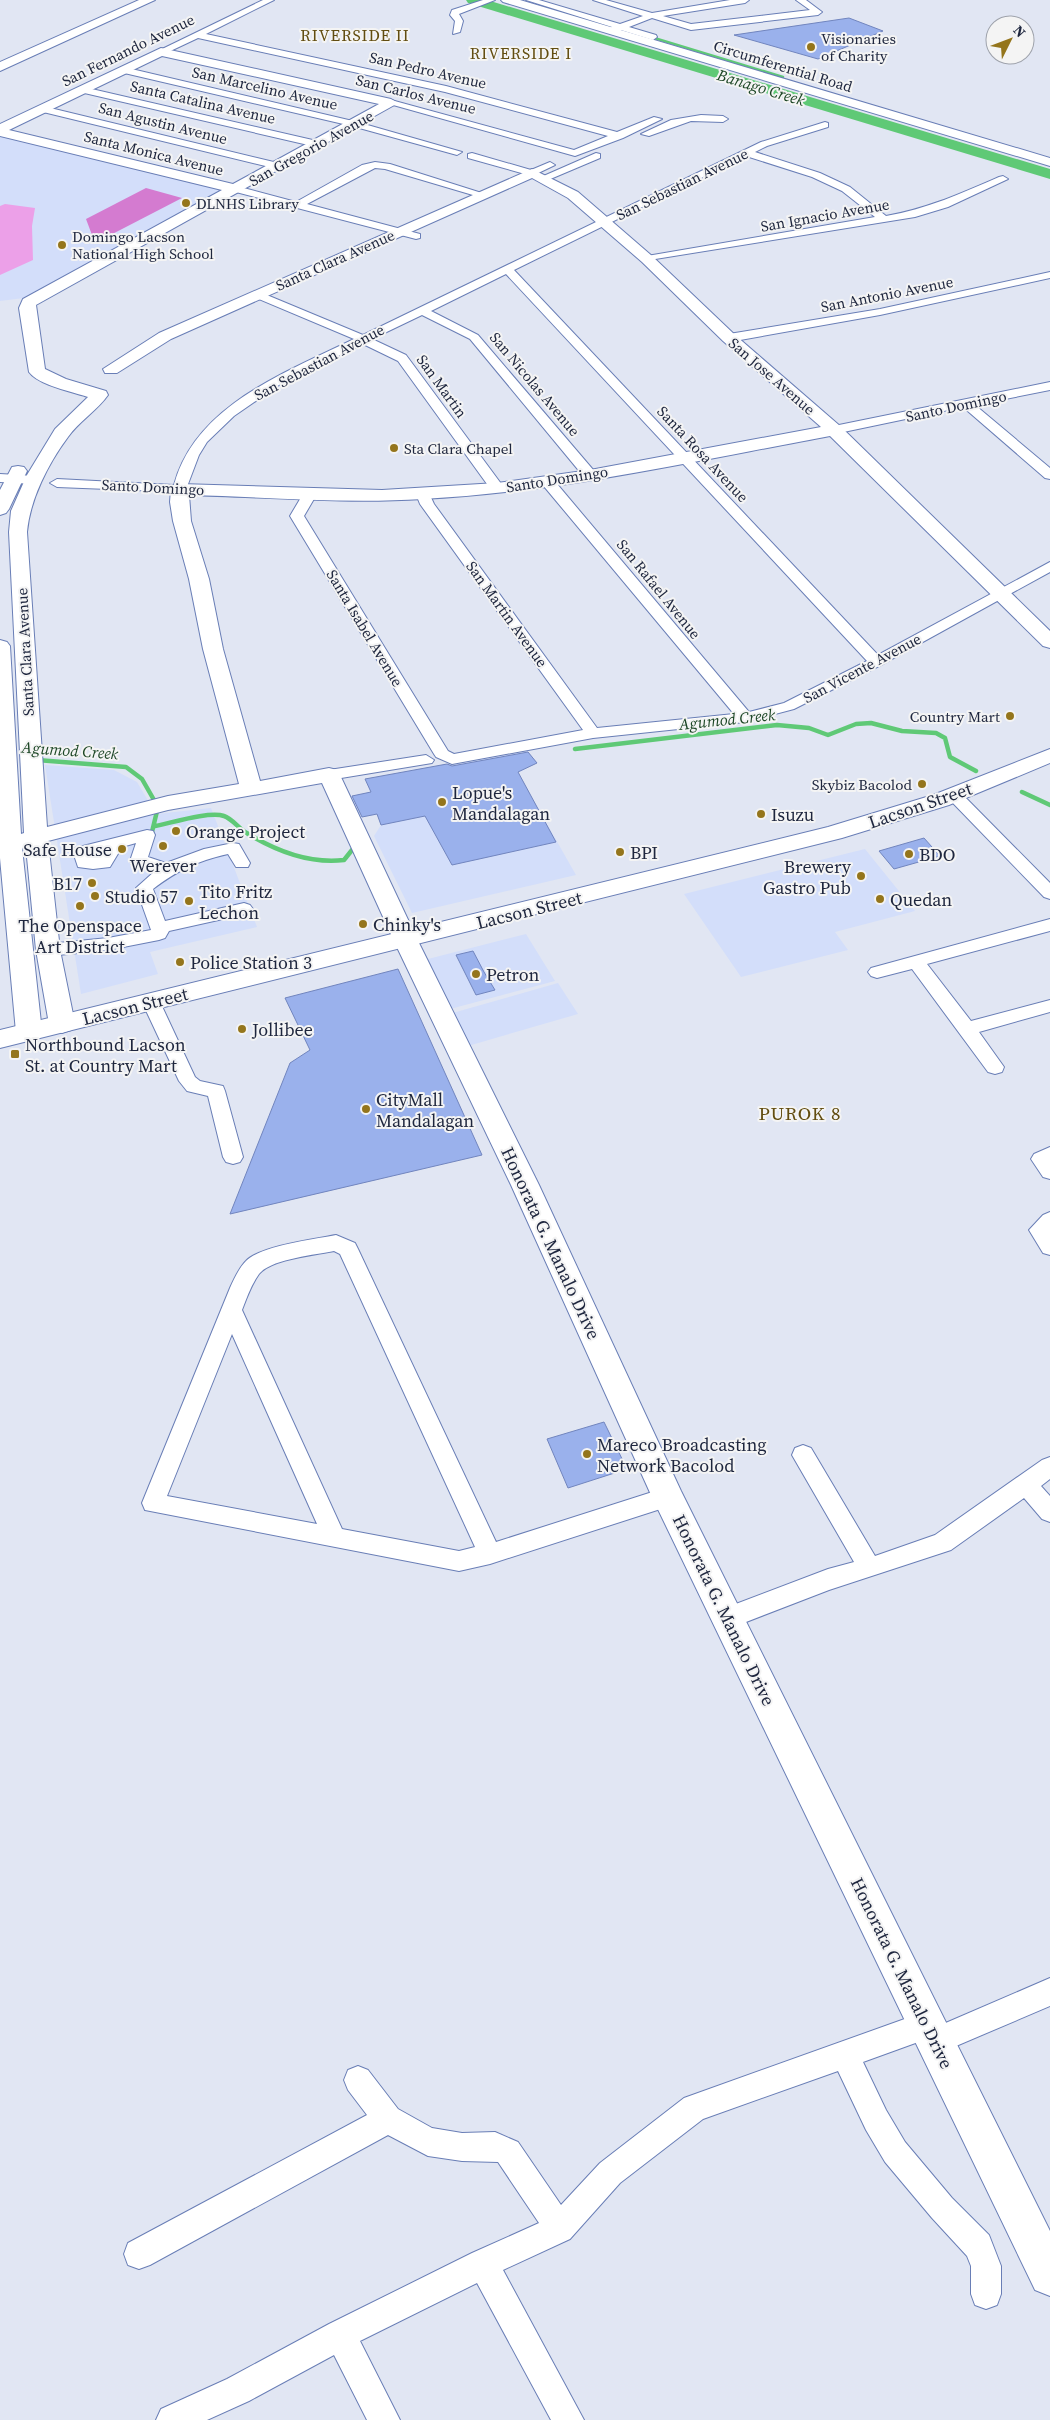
<svg xmlns="http://www.w3.org/2000/svg" width="1050" height="2420" font-family="'Source Serif 4',serif">
<style>
.built{fill:#d3defa}
.green{fill:#eca0e8}
.forest{fill:#d47bd0}
.lines{fill:none;stroke-linecap:round;stroke-linejoin:round}
.stream-far1{stroke:#5fc976;stroke-width:2.5}
.stream{stroke:#5fc976;stroke-width:4.5}
.river{fill:#5fc976;fill-rule:evenodd}
.building{fill:#9ab1ec;stroke:#7185be}
.street-casing{stroke:#697eb6;stroke-width:2}
.secondary-casing{stroke:#697eb6;stroke-width:2}
.primary-casing{stroke:#697eb6;stroke-width:2}
.street{fill:#fff;fill-rule:evenodd}
.secondary{fill:#fff;fill-rule:evenodd}
.primary{fill:#fff;fill-rule:evenodd}
.poi-dot{fill:#94751c;stroke:#f4f4f4;stroke-width:2}
.labels{text-anchor:middle;dominant-baseline:central;stroke-width:4;stroke-linejoin:round;paint-order:stroke}
.far-poi-label{font-size:15px;fill:#1e263e;stroke:#f4f4f4;text-anchor:start}
.far-street-label{font-size:15px;fill:#1e263e;stroke:#f4f4f4}
.far-neighbourhood-label{font-size:16px;letter-spacing:1px;fill:#624d10;stroke:#f4f4f4}
.far-water-label{font-size:16px;font-style:italic;fill:#1c4625;stroke:#f4f4f4}
.poi-label{font-size:18px;fill:#1e263e;stroke:#f4f4f4;text-anchor:start}
.street-label{font-size:18px;fill:#1e263e;stroke:#f4f4f4}
.neighbourhood-label{font-size:19px;letter-spacing:1px;fill:#624d10;stroke:#f4f4f4}
</style>
<rect width="100%" height="100%" fill="#e1e6f3"/>
<!-- built -->
<path class="built" d="M0,136L225,191L24,298L0,301Z
M527,750L537,763L518,773L576,875L412,913L374,836L381,825L377,815L357,818L348,797L370,792L365,779Z
M45,765L114,770L137,782L156,814L211,808L257,927L150,952L158,974L81,994Z
M865,849L915,911L835,932L848,950L741,977L684,894Z
M526,934L555,981L450,1009L424,960Z
M558,983L578,1014L468,1046L449,1014Z"/>
<!-- green -->
<path class="green" d="M5,204L35,208L32,226L33,260L0,275V206Z"/>
<!-- forest -->
<path class="forest" d="M146,188L182,198L95,243L86,219Z"/>
<g class="lines">
<!-- stream-far1 -->
<path class="stream-far1" d="M651,37L783,77"/>
<!-- stream -->
<path class="stream" d="M575,749L777,725L809,728L828,735L856,724L871,723L902,731L936,733L945,738L950,757L976,771
M37,760L126,767L142,779L158,807L151,836
M1022,792L1050,805
M155,826C171,823 209,811 224,816C231,818 239,828 245,832C274,850 310,864 344,860L352,850"/>
<!-- river -->
<path class="river" d="M466,0H487L1050,169V179L468,3Z"/>
</g>
<!-- building -->
<path class="building" d="M849,18L883,31L818,59L734,35Z
M528,752L537,763L518,772L556,842L452,865L425,816L381,825L377,814L362,817L352,796L371,792L365,779L447,764L452,766Z
M924,838L940,856L894,869L879,851Z
M473,951L484,972L495,990L476,995L456,955Z
M398,969L482,1155L230,1214L290,1063L310,1050L285,998Z
M604,1422L627,1469L568,1488L547,1439Z"/>
<g class="lines">
<defs>
<path id="street" d="M263,0H274L206,34L446,86L617,132L654,117L662,119L623,138L575,156L386,103L391,100L574,150L608,136L445,92L198,38L164,54L156,52Z
M483,0H495L459,14L463,21L460,32L453,34L455,21L450,15L452,10Z
M526,0H539L620,24L643,16L593,0H606L652,13L730,0H749L745,3L663,16L691,24L810,10L796,0H806L822,12L818,15L691,30L652,18L629,27L656,35L657,37L653,40L621,30L608,33V29L612,27Z
M123,67L357,122L462,152L457,155L352,126L120,72L118,70Z
M83,87L317,141L322,144L317,147L80,92L78,90Z
M42,106L278,163L283,166L278,169L39,111L37,109Z
M701,115L723,116L728,119L723,122L691,121L649,136L641,134L671,120Z
M825,122L828,123V127L767,146L755,152L820,173L850,187L886,216C927,209 962,193 999,177L1003,176L1008,179L948,207L915,217L643,261V257L647,256L875,217L842,191L812,177L746,156L514,270L878,655L1050,562V572L881,665L794,709L745,722L593,738L452,764L436,757L434,754L290,516L306,489L311,488L318,492L304,516L448,751L454,754L583,730L420,504L416,494L423,490L428,491L434,504L597,728L734,714L542,484L540,481L542,478H552L749,712L784,703L867,661L506,274L431,311L478,335L595,472L597,475L595,478H585L470,339L422,315L372,339L406,355L502,485L504,488L502,491H492L398,361L363,344L279,385L234,416L207,442L199,455L185,492L57,487L50,483L57,479L174,485C195,405 287,372 354,339L254,297V293H262L363,335L761,142Z
M472,153L531,170L550,162L555,165L532,176L468,158V154Z
M596,153L600,154V158L548,180H540L539,178Z
M375,162L390,164L488,195L483,198L385,169L375,168L307,204L420,234V238L416,239L232,191L231,189L236,186L296,202L362,165Z
M1050,272V278L880,315L729,342L723,338L729,334L880,309Z
M1050,382V390L975,405L1050,468V479L1045,478L963,407L834,434L828,430L834,426Z
M0,474L34,476L41,480L34,484L0,482Z
M426,755L434,760L432,763L329,780L323,778L321,775L323,772L329,770Z
M954,790L960,792L1050,883V899L1044,897L948,798L946,795L948,792Z
M147,830L153,831L155,835L148,857L166,863L204,849L233,843L239,844L250,863L248,867H236L228,854C197,861 178,870 153,889L165,921L244,903L250,905L253,909L250,913L169,931L165,938L159,940L108,950L48,956L42,954L39,950L42,946L48,944L108,938L151,930L136,888L155,871L132,865L130,861L136,843L122,847L110,867L93,869L78,867L73,852L75,848ZM102,852L99,858L90,855Z
M1050,919V931L927,964L971,1021L1050,1000V1012L979,1032L1004,1067L1002,1072L995,1074L988,1072L912,969L877,978L871,976L868,972L871,968Z
M151,996L157,998L160,1002L195,1077L200,1081L223,1086L225,1091L243,1157L240,1162L233,1164L226,1162L223,1157L208,1096L187,1091L179,1081L142,1002L145,998Z
M1050,1147V1179L1043,1177L1031,1159L1034,1154Z
M1050,1212V1255L1043,1253L1029,1230L1043,1215Z
M336,1235L355,1243L358,1249L496,1542L668,1487L676,1490L679,1497L676,1504L490,1564L459,1571L145,1510L142,1503L230,1288C234,1279 239,1268 246,1261C260,1246 315,1239 336,1235ZM334,1251L340,1254L475,1547L459,1551L342,1529L242,1310C247,1297 251,1285 259,1274C271,1259 315,1255 334,1251ZM232,1334L317,1524L167,1496Z
M803,1445L811,1448L875,1556L935,1535L1042,1460L1050,1457V1479L1041,1486L1050,1496V1522L1042,1519L1024,1498L951,1550L829,1590L728,1629L720,1626L716,1618L720,1610L828,1569L854,1562L792,1455L795,1448Z
M1050,1978V2006L935,2055L925,2051L921,2041L863,2062L886,2110L905,2142L952,2198L989,2235L1001,2266V2294L997,2305L986,2309L975,2305L971,2294V2266L967,2256L932,2218L885,2162L866,2130L838,2071L703,2119L620,2183L570,2239L503,2270L584,2420H551L477,2283L360,2341L400,2420H367L334,2355L249,2401L207,2420H156L161,2409L227,2379L329,2324L472,2253L539,2223L498,2162L462,2161L428,2156L388,2135L150,2265L139,2269L128,2265L124,2254L128,2243L367,2115L348,2090L344,2080L348,2070L358,2066L368,2070L398,2109L432,2128L462,2133L495,2132L518,2142L561,2205L600,2163L684,2098L927,2011L937,2015L941,2025Z"/>
<path id="secondary" d="M139,0H155L0,71V62Z
M501,0H520L1050,158V166L503,2Z
M161,48L391,99L398,103L36,305L45,369L66,379L106,391L108,395C97,411 79,421 68,437C48,464 30,499 27,532L47,827L168,796L239,784L203,649L189,579L173,521L170,502L171,489L174,485L180,484L382,490L497,483L590,470L821,427L723,341L642,262L568,198L532,178L171,339L117,373H105L103,369L159,333L532,169L578,192L652,256L735,335L840,426L1050,631V648L1043,646L830,436C695,461 560,492 423,499C345,504 266,497 189,495L191,521L209,579L223,649L260,781L329,768L337,770L340,775L418,941L539,1185L681,1491L1050,2231V2296L1035,2290L652,1497L511,1185L394,941L322,783L168,810L48,841L60,950L75,1024L71,1030L62,1033L53,1030L49,1024L36,950L26,847L22,848L42,1032L38,1038L29,1041L20,1038L16,1032L0,858V640L7,642L10,646L21,834L24,833L9,532L11,511L27,475L55,429L88,397C73,392 38,385 29,372L19,308L23,299L222,190L0,136V124ZM162,56L379,104L233,184L9,130Z
M18,466L24,467L27,471L9,509L6,513L0,515V490L12,467Z"/>
<path id="primary" d="M1050,749V763L949,805L842,838L0,1048V1030L828,827L933,795Z"/>
</defs>
<!-- street casing -->
<use href="#street" class="street-casing"/>
<!-- secondary casing -->
<use href="#secondary" class="secondary-casing"/>
<!-- primary casing -->
<use href="#primary" class="primary-casing"/>
<!-- street -->
<use href="#street" class="street"/>
<!-- secondary -->
<use href="#secondary" class="secondary"/>
<!-- primary -->
<use href="#primary" class="primary"/>
</g>
<!-- markers -->
<g class="poi-dot">
<circle cx="811" cy="47" r="5"/>
<circle cx="186" cy="203" r="5"/>
<circle cx="62" cy="245" r="5"/>
<circle cx="394" cy="448" r="5"/>
<circle cx="1010" cy="716" r="5"/>
<circle cx="922" cy="784" r="5"/>
<circle cx="442" cy="802" r="5"/>
<circle cx="761" cy="814" r="5"/>
<circle cx="176" cy="831" r="5"/>
<circle cx="163" cy="846" r="5"/>
<circle cx="122" cy="849" r="5"/>
<circle cx="620" cy="852" r="5"/>
<circle cx="909" cy="854" r="5"/>
<circle cx="861" cy="876" r="5"/>
<circle cx="92" cy="883" r="5"/>
<circle cx="95" cy="896" r="5"/>
<circle cx="880" cy="899" r="5"/>
<circle cx="189" cy="901" r="5"/>
<circle cx="80" cy="906" r="5"/>
<circle cx="363" cy="924" r="5"/>
<circle cx="180" cy="962" r="5"/>
<circle cx="476" cy="974" r="5"/>
<circle cx="242" cy="1029" r="5"/>
<rect x="10" y="1049" width="10" height="10" rx="2.5"/>
<circle cx="366" cy="1109" r="5"/>
<circle cx="587" cy="1454" r="5"/>
</g>
<g class="labels">
<!-- far-poi labels -->
<g class="far-poi-label">
<text x="821" y="38">Visionaries<tspan x="821" dy="17">of Charity</tspan></text>
<text x="196" y="203">DLNHS Library</text>
<text x="72" y="236">Domingo Lacson<tspan x="72" dy="17">National High School</tspan></text>
<text x="404" y="448">Sta Clara Chapel</text>
<text x="1000" y="716" text-anchor="end">Country Mart</text>
<text x="912" y="784" text-anchor="end">Skybiz Bacolod</text>
</g>
<!-- far-street labels -->
<g class="far-street-label">
<text transform="translate(128 50) rotate(-26)">San Fernando Avenue</text>
<text transform="translate(783 66) rotate(17)">Circumferential Road</text>
<text transform="translate(428 70) rotate(13)">San Pedro Avenue</text>
<text transform="translate(265 88) rotate(13)">San Marcelino Avenue</text>
<text transform="translate(416 94) rotate(14)">San Carlos Avenue</text>
<text transform="translate(203 102) rotate(13)">Santa Catalina Avenue</text>
<text transform="translate(163 123) rotate(14)">San Agustin Avenue</text>
<text transform="translate(311 148) rotate(-29)">San Gregorio Avenue</text>
<text transform="translate(154 153) rotate(14)">Santa Monica Avenue</text>
<text transform="translate(682 184) rotate(-26)">San Sebastian Avenue</text>
<text transform="translate(825 215) rotate(-10)">San Ignacio Avenue</text>
<text transform="translate(335 260) rotate(-24)">Santa Clara Avenue</text>
<text transform="translate(887 294) rotate(-11)">San Antonio Avenue</text>
<text transform="translate(319 362) rotate(-28)">San Sebastian Avenue</text>
<text transform="translate(772 376) rotate(41)">San Jose Avenue</text>
<text transform="translate(535 384) rotate(50)">San Nicolas Avenue</text>
<text transform="translate(442 386) rotate(54)">San Martin</text>
<text transform="translate(956 406) rotate(-12)">Santo Domingo</text>
<text transform="translate(703 454) rotate(47)">Santa Rosa Avenue</text>
<text transform="translate(557 479) rotate(-9)">Santo Domingo</text>
<text transform="translate(153 487) rotate(3)">Santo Domingo</text>
<text transform="translate(659 589) rotate(51)">San Rafael Avenue</text>
<text transform="translate(507 614) rotate(54)">San Martin Avenue</text>
<text transform="translate(365 628) rotate(59)">Santa Isabel Avenue</text>
<text transform="translate(25 652) rotate(-93)">Santa Clara Avenue</text>
<text transform="translate(862 668) rotate(-28)">San Vicente Avenue</text>
</g>
<!-- far-neighbourhood labels -->
<g class="far-neighbourhood-label">
<text x="355" y="35">RIVERSIDE II</text>
<text x="521" y="53">RIVERSIDE I</text>
</g>
<!-- far-water labels -->
<g class="far-water-label">
<text transform="translate(761 87) rotate(17)">Banago Creek</text>
<text transform="translate(727 719) rotate(-6)">Agumod Creek</text>
<text transform="translate(70 750) rotate(4)">Agumod Creek</text>
</g>
<!-- poi labels -->
<g class="poi-label">
<text x="452" y="792">Lopue's<tspan x="452" dy="21">Mandalagan</tspan></text>
<text x="771" y="814">Isuzu</text>
<text x="186" y="831">Orange Project</text>
<text x="112" y="849" text-anchor="end">Safe House</text>
<text x="630" y="852">BPI</text>
<text x="919" y="854">BDO</text>
<text x="163" y="865" text-anchor="middle">Werever</text>
<text x="851" y="866" text-anchor="end">Brewery<tspan x="851" dy="21">Gastro Pub</tspan></text>
<text x="82" y="883" text-anchor="end">B17</text>
<text x="199" y="891">Tito Fritz<tspan x="199" dy="21">Lechon</tspan></text>
<text x="105" y="896">Studio 57</text>
<text x="890" y="899">Quedan</text>
<text x="373" y="924">Chinky's</text>
<text x="80" y="925" text-anchor="middle">The Openspace<tspan x="80" dy="21">Art District</tspan></text>
<text x="190" y="962">Police Station 3</text>
<text x="486" y="974">Petron</text>
<text x="252" y="1029">Jollibee</text>
<text x="25" y="1044">Northbound Lacson<tspan x="25" dy="21">St. at Country Mart</tspan></text>
<text x="376" y="1099">CityMall<tspan x="376" dy="21">Mandalagan</tspan></text>
<text x="597" y="1444">Mareco Broadcasting<tspan x="597" dy="21">Network Bacolod</tspan></text>
</g>
<!-- street labels -->
<g class="street-label">
<text transform="translate(920 805) rotate(-19)">Lacson Street</text>
<text transform="translate(529 910) rotate(-14)">Lacson Street</text>
<text transform="translate(135 1006) rotate(-14)">Lacson Street</text>
<text transform="translate(551 1243) rotate(65)">Honorata G. Manalo Drive</text>
<text transform="translate(724 1610) rotate(64)">Honorata G. Manalo Drive</text>
<text transform="translate(902 1973) rotate(64)">Honorata G. Manalo Drive</text>
</g>
<!-- neighbourhood labels -->
<g class="neighbourhood-label">
<text x="800" y="1113">PUROK 8</text>
</g>
</g>
<!-- north arrow -->
<g transform="translate(1010 40) rotate(48)"><circle r="24" fill="#f4f4f4" stroke="#9ea2ab"/>
<path d="M0-4L9 19L0 12L-9 19Z" fill="#94751c"/>
<text y="-8" font-size="14" font-weight="bold" text-anchor="middle" fill="#1e263e">N</text>
</g>
</svg>
